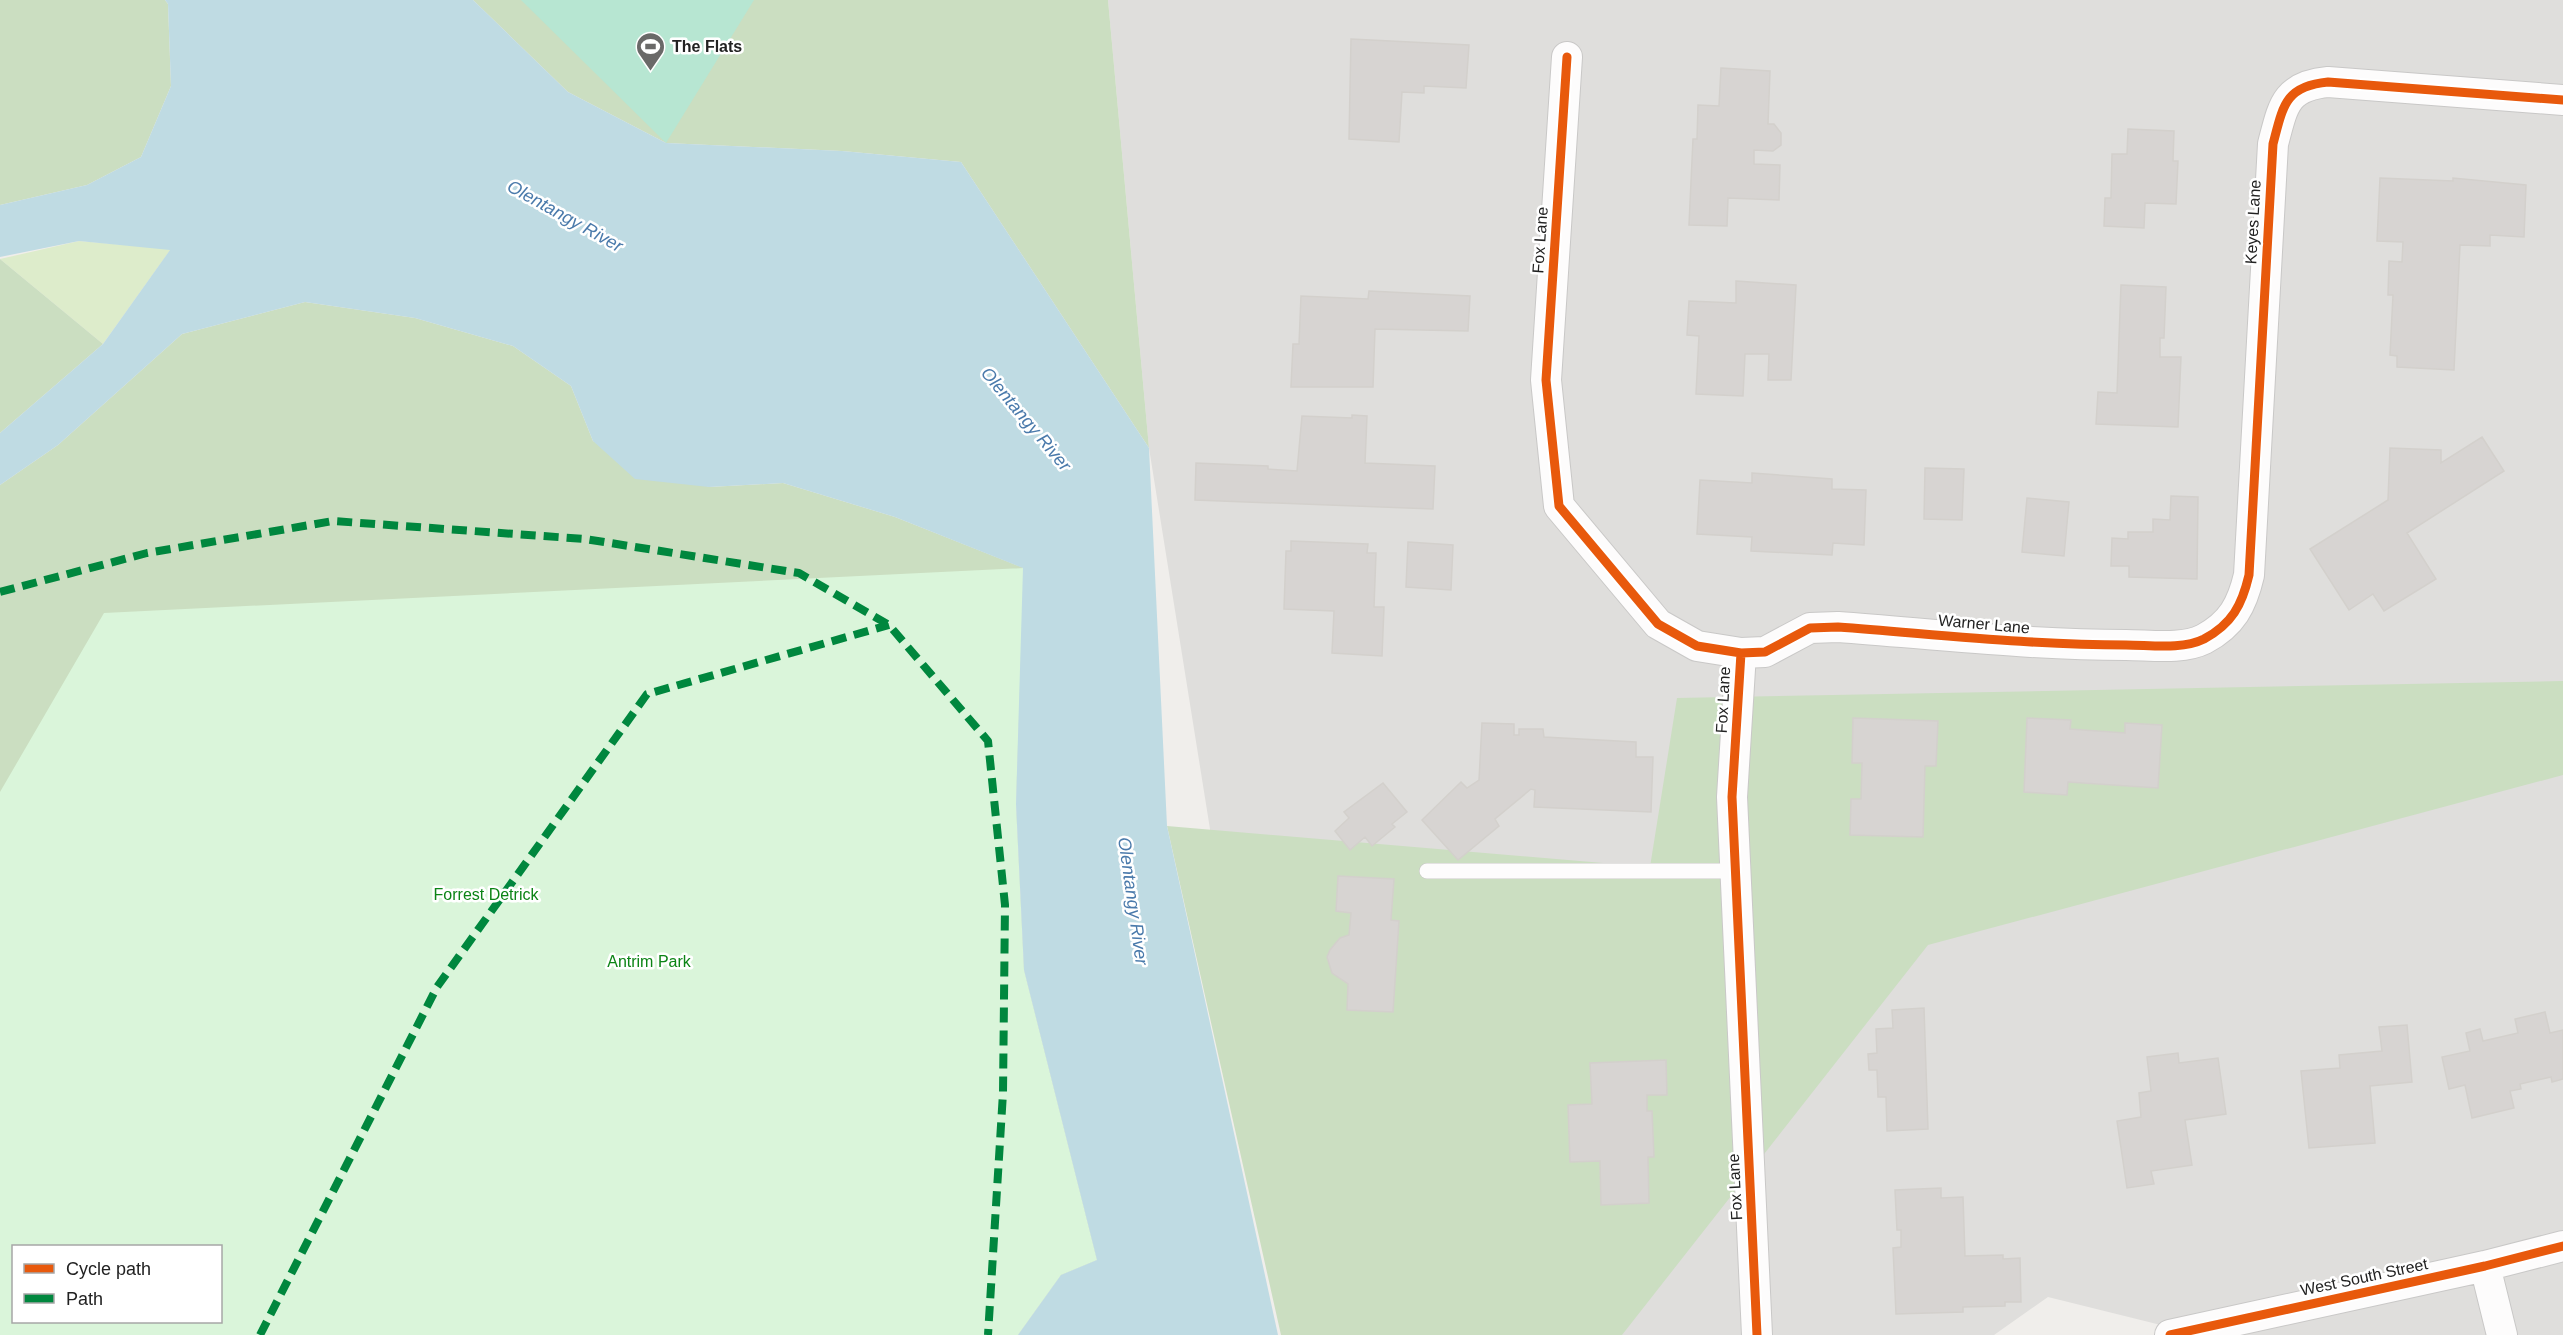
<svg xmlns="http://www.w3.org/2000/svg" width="2563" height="1335" font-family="Arial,sans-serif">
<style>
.residential{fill:#dfdedc}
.grass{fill:#ddeccb}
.forest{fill:#cbdec1;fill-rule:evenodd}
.park{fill:#daf5da;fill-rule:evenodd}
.pitch{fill:#b7e6d2}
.water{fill:#bfdbe3}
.building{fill:#d7d4d2;stroke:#d3d0cc;stroke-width:1.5}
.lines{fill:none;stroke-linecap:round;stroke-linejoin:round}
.lane-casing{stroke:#c9c8c7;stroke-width:16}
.street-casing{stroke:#c9c8c7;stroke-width:32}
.lane{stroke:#fdfcfc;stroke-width:15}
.street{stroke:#fdfcfc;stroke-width:30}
.quiet{stroke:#00873e;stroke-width:8;stroke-dasharray:15 8;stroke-linecap:butt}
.cycleway-casing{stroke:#fff;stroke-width:13}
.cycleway{stroke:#e8590c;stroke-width:9}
.labels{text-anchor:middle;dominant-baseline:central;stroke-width:5;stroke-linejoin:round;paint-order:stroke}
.poi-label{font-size:16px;font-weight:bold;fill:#222;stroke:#fff;text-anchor:start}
.street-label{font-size:16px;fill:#222;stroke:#fff}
.park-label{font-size:16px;fill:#0c8416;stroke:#fff}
.water-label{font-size:18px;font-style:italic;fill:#4a7aab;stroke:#fff}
</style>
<rect width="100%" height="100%" fill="#f0eeeb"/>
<!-- residential -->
<path class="residential" d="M1108,0H2563V1335H2174L2185,1331L2048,1297L1994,1335H1291L1149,448Z"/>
<!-- grass -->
<path class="grass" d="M79,241L171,249L103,344L0,259Z"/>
<!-- forest -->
<path class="forest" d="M0,0H165L168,4L171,86L141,157L87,185L0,205Z
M473,0H1108L1149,448L961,162L842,151L666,143L568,92Z
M0,259L103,344L0,433Z
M305,302L415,318L513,346L571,386L593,441L709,487L783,483L895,517L1024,568L1016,804L1024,970L1097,1260L1061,1275L1018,1335H0V485L58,445L182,334ZM14,1246H220V1322H14Z
M2563,681V775L1928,945L1622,1335H1281L1167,826L1650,867L1677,698Z"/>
<!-- park -->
<path class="park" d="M1024,568L1016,804L1024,970L1097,1260L1061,1275L1018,1335H0V792L104,613ZM14,1246H220V1322H14Z"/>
<!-- pitch -->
<path class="pitch" d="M521,0H754L666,143Z"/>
<!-- water -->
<path class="water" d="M165,0H473L568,92L666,143L842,151L961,162L1149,448L1167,826L1278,1335H1018L1061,1275L1097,1260L1024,970L1016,804L1023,568L895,517L783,483L709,487L635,479L593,441L571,386L513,346L415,318L305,302L182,334L58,445L0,485V433L103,344L170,250L79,241L0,257V205L87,185L141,157L171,86L168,4Z"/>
<!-- building -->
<path class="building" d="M1351,39L1469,45L1466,88L1424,86V93L1402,92L1399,142L1349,139Z
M1721,68L1770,71L1768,124H1774L1781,133V145L1773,151L1754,150V164L1780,165L1779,200L1728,198L1727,226L1689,225L1693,139H1697L1698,105L1719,106Z
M2128,129L2174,131L2173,161H2178L2176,204L2145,203L2144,228L2104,226L2105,198H2111L2112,154H2127Z
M2380,178L2453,181V178L2526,185L2524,237L2490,235V246L2460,245L2454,370L2397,367V356L2390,355L2393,295H2388L2389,261L2402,262L2403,242L2377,241Z
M1736,281L1796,285L1791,380H1768L1769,354H1745L1743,396L1696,394L1699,336L1687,335L1689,301L1736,303Z
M2121,285L2166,287L2164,338H2160V357H2181L2178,427L2096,424L2098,392L2117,393Z
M1369,291L1470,296L1468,331L1375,329L1373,387H1291L1293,344H1299L1301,296L1368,299Z
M1352,415L1367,416L1365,463L1435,466L1433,509L1195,500L1196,463L1268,466V469L1297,471L1302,416L1352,418Z
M2482,437L2504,471L2407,533L2436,579L2384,611L2373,594L2349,610L2310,549L2388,500L2390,448L2441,450V463Z
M1925,468L1964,469L1962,520L1924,519Z
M1752,473L1832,479V489L1866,490L1864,545L1833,543L1832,555L1751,551L1752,537L1697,534L1700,480L1752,483Z
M2171,496L2198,497L2197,579L2129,577V566H2111L2112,538L2128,539V532H2153V519L2170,520Z
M2027,498L2069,502L2064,556L2022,552Z
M1291,541L1368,544L1367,553H1376L1374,607H1384L1382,656L1332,653L1334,611L1284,609L1286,551H1291Z
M1408,542L1453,545L1451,590L1406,587Z
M1853,718L1938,721L1936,766H1925L1923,837L1850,835L1851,799H1861L1862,763H1852Z
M2027,718L2071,720L2070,729L2125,733V723L2162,725L2158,788L2068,782L2067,795L2024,792Z
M1482,723L1514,724V735H1519V729H1543L1544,737L1636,742V757H1653L1651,812L1534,807L1535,790L1531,789L1495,819L1499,826L1458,860L1422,820L1461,782L1467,788L1479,780Z
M1383,783L1407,812L1392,824L1395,827L1372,846L1365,837L1350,850L1335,831L1349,818L1344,812Z
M1338,876L1394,879L1391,920L1399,921L1393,1012L1347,1010L1348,984L1332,973L1327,957L1330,950L1340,938L1349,935L1351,913L1336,911Z
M1924,1008L1928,1129L1887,1131L1886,1097H1878L1877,1070H1869L1868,1054L1877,1053L1876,1029L1893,1028L1892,1010Z
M2545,1012L2550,1033L2563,1030V1079L2552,1082L2551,1077L2520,1084L2521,1089L2510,1091L2514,1108L2472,1118L2465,1085L2449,1089L2442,1057L2470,1051L2466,1033L2480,1029L2483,1041L2518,1033L2515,1019Z
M2407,1025L2412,1082L2370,1086L2375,1143L2309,1148L2301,1071L2340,1068L2339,1055L2382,1051L2379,1027Z
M2178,1053L2179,1063L2218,1058L2226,1114L2185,1120L2192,1165L2151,1171L2154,1184L2127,1188L2117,1121L2141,1117L2139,1093L2151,1091L2147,1057Z
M1666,1060L1667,1095H1647V1111H1652L1654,1157H1648L1649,1203L1601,1205L1600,1161L1570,1162L1568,1105L1592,1104L1590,1063Z
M1941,1188V1198L1963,1197L1965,1256L2003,1255V1259L2020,1258L2021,1302H2005V1306L1963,1307V1312L1896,1314L1893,1248L1901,1247V1230H1897L1895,1190Z"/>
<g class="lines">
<defs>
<path id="lane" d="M1427,871H1736"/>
<path id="street" d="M1567,57L1546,380L1559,506L1658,624L1697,646L1741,653L1765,652L1810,628L1838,627C1934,634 2030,645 2126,645C2150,645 2182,650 2204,639C2232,624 2242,605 2249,575L2273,144C2283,106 2285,86 2328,82L2563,100
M1741,653L1732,797L1757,1335
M2485,1266L2502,1335
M2170,1335L2485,1266L2563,1246"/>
</defs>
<!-- lane casing -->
<use href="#lane" class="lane-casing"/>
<!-- street casing -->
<use href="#street" class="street-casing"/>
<!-- lane -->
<use href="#lane" class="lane"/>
<!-- street -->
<use href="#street" class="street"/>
<!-- quiet -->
<path class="quiet" d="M0,592L147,553L333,521L585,539L799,573L889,625L988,741L1005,905L1003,1093L988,1335
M260,1335L437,987L647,694L889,625"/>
<defs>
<path id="cycleway" d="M1567,57L1546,380L1559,506L1658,624L1697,646L1741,653L1765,652L1810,628L1838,627C1934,634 2030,645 2126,645C2150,645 2182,650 2204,639C2232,624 2242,605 2249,575L2273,144C2283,106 2285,86 2328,82L2563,100
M1741,653L1732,797L1757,1335
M2170,1335L2485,1266L2563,1246"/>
</defs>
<!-- cycleway casing -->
<use href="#cycleway" class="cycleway-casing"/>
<!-- cycleway -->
<use href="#cycleway" class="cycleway"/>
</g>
<!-- icons -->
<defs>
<symbol id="stadium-pin" viewBox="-11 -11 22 30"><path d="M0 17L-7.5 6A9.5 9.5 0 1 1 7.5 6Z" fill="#6a6968" stroke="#fff"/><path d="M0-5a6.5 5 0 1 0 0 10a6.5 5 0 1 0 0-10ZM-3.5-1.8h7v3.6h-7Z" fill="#fff"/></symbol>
</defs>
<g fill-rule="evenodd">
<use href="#stadium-pin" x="634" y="30" width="33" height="45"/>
</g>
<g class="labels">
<!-- poi labels -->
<g class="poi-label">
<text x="672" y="46">The Flats</text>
</g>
<!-- street labels -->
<g class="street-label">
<text transform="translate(2253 222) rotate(-87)">Keyes Lane</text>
<text transform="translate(1540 240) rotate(-86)">Fox Lane</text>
<text transform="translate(1984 624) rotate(5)">Warner Lane</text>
<text transform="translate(1723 700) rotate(-87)">Fox Lane</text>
<text transform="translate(1735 1187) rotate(-93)">Fox Lane</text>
<text transform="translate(2364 1277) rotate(-12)">West South Street</text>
</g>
<!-- park labels -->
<g class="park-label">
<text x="486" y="894">Forrest Detrick</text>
<text x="649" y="961">Antrim Park</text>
</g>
<!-- water labels -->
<g class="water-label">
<text transform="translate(565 216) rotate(29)">Olentangy River</text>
<text transform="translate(1026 419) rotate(50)">Olentangy River</text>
<text transform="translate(1133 901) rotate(82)">Olentangy River</text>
</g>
</g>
<!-- legend -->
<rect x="12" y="1245" width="210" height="78" fill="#ffffff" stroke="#a7a7a7" stroke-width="1.5"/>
<rect x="24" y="1264" width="30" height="9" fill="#e8590c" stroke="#a7a7a7" stroke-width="1.5"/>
<text x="66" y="1275" font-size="18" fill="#222222">Cycle path</text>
<rect x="24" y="1294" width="30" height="9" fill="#00873e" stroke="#a7a7a7" stroke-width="1.5"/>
<text x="66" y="1305" font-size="18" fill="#222222">Path</text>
</svg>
